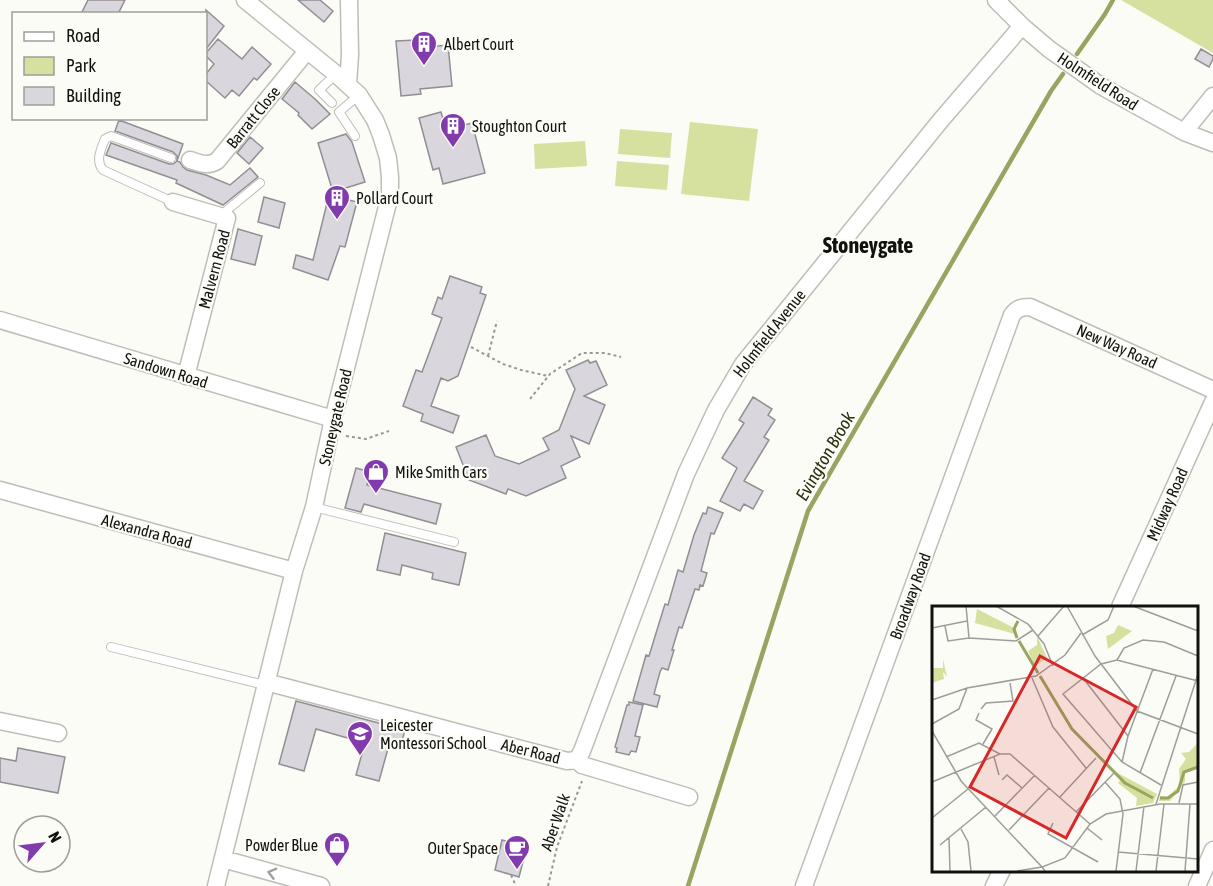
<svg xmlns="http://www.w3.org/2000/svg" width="1213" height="886" font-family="'Asap Condensed',sans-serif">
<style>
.green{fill:#d6e09f}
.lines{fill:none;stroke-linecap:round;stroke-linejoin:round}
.stream{stroke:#9aa361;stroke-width:4.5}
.building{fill:#dad6dd;stroke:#928e94;stroke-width:1.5}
.service-casing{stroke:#bdbeb7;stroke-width:10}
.minor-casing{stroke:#bdbeb7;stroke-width:19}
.path{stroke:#989994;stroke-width:2;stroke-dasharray:3 3;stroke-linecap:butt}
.service{stroke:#fff;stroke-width:8}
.minor{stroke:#fff;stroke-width:16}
.oneway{stroke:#a0a09f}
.labels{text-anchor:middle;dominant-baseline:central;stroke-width:4.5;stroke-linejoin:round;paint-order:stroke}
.poi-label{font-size:16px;fill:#11110f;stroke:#fbfcf5;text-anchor:start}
.street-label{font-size:16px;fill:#11110f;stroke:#fbfcf5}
.water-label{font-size:18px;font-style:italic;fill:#2c3012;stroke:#fbfcf5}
.district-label{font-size:22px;font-weight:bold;fill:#11110f;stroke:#fbfcf5}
.inset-river{fill:none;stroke:#9aa361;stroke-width:3}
.inset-road{fill:none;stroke:#9d9e99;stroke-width:1.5}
.view{fill:#d62828;fill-opacity:0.15;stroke:#d62828;stroke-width:3}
.inset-edge{fill:none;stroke:#11110f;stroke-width:3}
</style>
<rect width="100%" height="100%" fill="#fbfcf5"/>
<!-- green -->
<path class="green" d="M1121,0H1213V53Z
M690,122L758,129L749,201L681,194Z
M620,129L672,133L670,158L618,154Z
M585,141L587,166L535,169L534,144Z
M617,161L669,165L667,190L615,186Z"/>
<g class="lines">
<!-- stream -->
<path class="stream" d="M1077,54L1105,14L1113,0
M688,886L808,511L1051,91L1063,74"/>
</g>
<!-- building -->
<path class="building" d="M88,0H125L118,14H81Z
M298,0H320L333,11L324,22Z
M206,10L224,26L206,49Z
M218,39L242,59L252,47L271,64L257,80L254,78L239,96L232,90L225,98L206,81V74L214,64L206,56V53Z
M416,40L417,48L448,45L452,86L420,89L421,94L401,96L396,41Z
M1201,49L1213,56V59L1209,67L1195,59Z
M295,82L315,99L330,114L312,129L298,115L299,113L282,99Z
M441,112L446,130L472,123L485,173L443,184L439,168L433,170L419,118Z
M119,120L183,144L177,161L180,162L183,167L187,170L206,175L230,185L250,168L258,177L223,205L176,183L177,180L106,155L111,143L169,164H173L177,161V156L173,152L115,131Z
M346,134L352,142L365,182L333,192L318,143Z
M250,137L263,148L249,164L237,153Z
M329,195L357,202L345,247L340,246L328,280L293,268L296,255L313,260Z
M264,197L285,203L279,228L258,222Z
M238,229L262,236L255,265L231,259Z
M450,276L482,287L480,293L486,295L458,376L448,381L441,378L431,406L459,416L453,433L421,421L423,414L403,406L416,370L422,372L442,318L432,314L438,297L442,299Z
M588,360L590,363L596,361L607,385L584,396L605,405L589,444L571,436L580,457L561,466L566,478L526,496L508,489L506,494L469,480L456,447L486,435L495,456L519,464L549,450L543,438L559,430L575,389L566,370Z
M753,397L772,409L768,415L775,420L764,437L769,440L744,481L763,491L753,509L744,504L740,511L720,501L737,468L722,458L744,423L739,420Z
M356,468L370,472L367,485L441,504L436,524L364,504L361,512L345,508Z
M708,507L723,513L714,534L711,533L701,571L707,573L703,586L700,585L699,590L695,589L682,628L679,627L672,650H674L668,670L662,668L660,672L654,694L660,696L657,707L633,701L646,655L649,656L665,604L668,605L678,570L683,572L694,535L703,513L706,514Z
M385,533L466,553L459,585L432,579L433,573L402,565L400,575L377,570Z
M296,701L405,730L400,748L389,745L379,781L356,775L365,743L316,729L304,771L279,764Z
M629,702L643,705L635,736L640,737L636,752L631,751L629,755L616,752L617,748L615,747L627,705H629Z
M18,748L65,757L58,793L0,782V758L16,761Z
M502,840L527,846L519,877L495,870Z"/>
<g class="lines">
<defs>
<path id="service" d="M332,103L319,90L336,74
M355,136L339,112L359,95
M171,158L111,136L105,139C101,149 95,161 103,170L173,202
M224,216L226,211L260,183
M314,507L454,542
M111,647L265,685"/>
<path id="minor" d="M996,0L1022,26L1049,49L1101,86L1184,132L1213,143
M348,84L350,55L349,0
M1184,132L1213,96
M190,160C200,163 207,167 217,161L307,51
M173,202L227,218L186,376
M0,320L333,419
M0,490L294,571
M1120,607L1213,402
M266,682L567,761L577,760L582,765L689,797
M0,721L58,733
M577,760L582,751L686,474L716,410L743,364L941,120L1022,26
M223,859L321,886
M216,886L294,571L314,507L333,419L390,195V177L388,158L381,135L375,120L359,95L336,74L245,0
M804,886L1012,315C1017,308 1022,307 1030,307L1213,390
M994,886L1002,870
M1197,886L1213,850"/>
</defs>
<!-- service casing -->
<use href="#service" class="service-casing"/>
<!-- minor casing -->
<use href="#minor" class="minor-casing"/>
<!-- path -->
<path class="path" d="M471,347L503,364L521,370L548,376
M488,356L497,321
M530,399L550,374L582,353H605L621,357
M346,436L366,439L389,431
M511,875L516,886
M548,886L557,847L582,781"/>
<!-- service -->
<use href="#service" class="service"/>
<!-- minor -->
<use href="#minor" class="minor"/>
</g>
<!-- one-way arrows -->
<defs><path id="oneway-chevron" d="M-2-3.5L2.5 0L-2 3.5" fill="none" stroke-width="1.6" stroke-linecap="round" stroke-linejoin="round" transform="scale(1.5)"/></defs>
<use class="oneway" href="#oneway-chevron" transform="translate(272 873) rotate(-165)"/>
<!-- icons -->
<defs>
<symbol id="building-pin" viewBox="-11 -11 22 30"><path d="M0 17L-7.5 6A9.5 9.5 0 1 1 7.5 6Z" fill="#823bad" stroke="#fbfcf5"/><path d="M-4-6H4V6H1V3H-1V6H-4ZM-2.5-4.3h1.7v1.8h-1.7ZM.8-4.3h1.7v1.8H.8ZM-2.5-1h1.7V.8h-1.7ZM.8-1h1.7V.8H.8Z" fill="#fff"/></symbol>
<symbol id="shop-pin" viewBox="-11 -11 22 30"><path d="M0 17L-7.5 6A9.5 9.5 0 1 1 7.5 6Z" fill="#823bad" stroke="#fbfcf5"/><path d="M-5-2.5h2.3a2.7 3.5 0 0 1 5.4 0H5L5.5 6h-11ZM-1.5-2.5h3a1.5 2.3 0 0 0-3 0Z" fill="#fff"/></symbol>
<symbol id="school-pin" viewBox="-11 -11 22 30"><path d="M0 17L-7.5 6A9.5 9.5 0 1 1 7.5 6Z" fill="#823bad" stroke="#fbfcf5"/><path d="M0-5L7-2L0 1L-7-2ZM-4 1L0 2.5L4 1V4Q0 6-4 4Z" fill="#fff"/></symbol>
<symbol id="cafe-pin" viewBox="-11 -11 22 30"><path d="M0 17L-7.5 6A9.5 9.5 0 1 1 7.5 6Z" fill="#823bad" stroke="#fbfcf5"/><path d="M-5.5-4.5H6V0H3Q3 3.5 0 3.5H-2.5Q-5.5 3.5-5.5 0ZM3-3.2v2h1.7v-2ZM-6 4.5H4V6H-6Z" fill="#fff"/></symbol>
</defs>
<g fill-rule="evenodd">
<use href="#building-pin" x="409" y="29" width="30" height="40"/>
<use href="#building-pin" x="438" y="111" width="30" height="40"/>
<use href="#building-pin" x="322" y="183" width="30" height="40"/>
<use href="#shop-pin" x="361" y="457" width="30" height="40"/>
<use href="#school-pin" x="345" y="719" width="30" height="40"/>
<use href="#shop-pin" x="322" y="830" width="30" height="40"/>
<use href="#cafe-pin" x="502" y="833" width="30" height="40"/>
</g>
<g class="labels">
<!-- poi labels -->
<g class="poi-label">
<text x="444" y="44">Albert Court</text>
<text x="472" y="126">Stoughton Court</text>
<text x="356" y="198">Pollard Court</text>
<text x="395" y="472">Mike Smith Cars</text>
<text x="380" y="725">Leicester<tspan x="380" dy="18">Montessori School</tspan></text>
<text x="318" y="845" text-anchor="end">Powder Blue</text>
<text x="498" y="848" text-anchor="end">Outer Space</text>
</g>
<!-- street labels -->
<g class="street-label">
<text transform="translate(1098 81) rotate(33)">Holmfield Road</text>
<text transform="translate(253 117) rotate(-51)">Barratt Close</text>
<text transform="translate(214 269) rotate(-75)">Malvern Road</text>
<text transform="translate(769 333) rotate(-52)">Holmfield Avenue</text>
<text transform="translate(1117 346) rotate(24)">New Way Road</text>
<text transform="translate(166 370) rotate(17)">Sandown Road</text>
<text transform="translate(335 417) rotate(-77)">Stoneygate Road</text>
<text transform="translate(1167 504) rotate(-66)">Midway Road</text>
<text transform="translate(147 531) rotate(15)">Alexandra Road</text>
<text transform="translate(910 596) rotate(-70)">Broadway Road</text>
<text transform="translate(531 751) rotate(14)">Aber Road</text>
<text transform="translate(555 822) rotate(-71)">Aber Walk</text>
</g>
<!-- water labels -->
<g class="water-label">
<text transform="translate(825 456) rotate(-60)">Evington Brook</text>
</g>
<!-- district labels -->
<g class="district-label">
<text x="868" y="245">Stoneygate</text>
</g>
</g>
<!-- overview -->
<g transform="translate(932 606)">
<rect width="266" height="266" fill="#fbfcf5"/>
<path d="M45,3L84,23L83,28L43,17ZM186,19L200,25L176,43L174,30L182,27ZM105,30L115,52L103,60L96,45L105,39ZM11,53L15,71L11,66L12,73L0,77V62H11ZM265,138V163L253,166V176L238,195H227L228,190L235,191L248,179L247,163L254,153L249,147L257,146ZM184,166L225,188L221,197L204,200L205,192L186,177L189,173Z" fill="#d6e09f"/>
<path class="inset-river" d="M85,32L82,23L86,15M87,35L106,67M108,70L140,123L193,177L221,192M228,192H236L246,185L252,166L266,161"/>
<path class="inset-road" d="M34,0L37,32M64,0L96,18L112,38L121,60M135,0L163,50L205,105L266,128M201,0L266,25M13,20L16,35L37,32L84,35L101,24M0,22L35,15M150,29L176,14L182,0M106,30L132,0M185,54L192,42L211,34L232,36L266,50M100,72L121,121L154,162M151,72L196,130M0,94L35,82L104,70L133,49L149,27M49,103L54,97L81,95L78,77M47,107L44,114L60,123L51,138M0,118L27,103L35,82M0,125L29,175L110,261M14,151L47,137L68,148M62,151L67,169M190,156L196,130L221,63M208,167L244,70M70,174L75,169L90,182M0,176L68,148H78L158,218M173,176L188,193L191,208L184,265M229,179L190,156L131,88L169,58L185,54L266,75M128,191L164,152M247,197L251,179L266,176M224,198L266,68M144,206L182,167M63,210L103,169M0,212L36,183M121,217L116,228L166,256M155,222L170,234M29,223L36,236L39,265M77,224L117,182M17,232L18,265M8,239L54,201M186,246L266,253M85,265L110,261M113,265L110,261L133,252L158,218L174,208L228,198H266M204,265L212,200M224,265L232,198M253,265L258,198"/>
<path class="view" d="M108,50L204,101L134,232L38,181Z"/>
<rect width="266" height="266" class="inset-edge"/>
</g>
<!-- legend -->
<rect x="12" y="12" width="195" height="108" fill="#fbfcf5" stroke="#9d9e99" stroke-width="1.5"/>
<rect x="24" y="32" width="30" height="9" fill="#ffffff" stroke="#9d9e99" stroke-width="1.5"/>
<text x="66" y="42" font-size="18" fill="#11110f">Road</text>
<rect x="24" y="57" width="30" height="18" fill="#d6e09f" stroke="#9d9e99" stroke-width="1.5"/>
<text x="66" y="72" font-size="18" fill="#11110f">Park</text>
<rect x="24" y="87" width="30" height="18" fill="#dad6dd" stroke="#9d9e99" stroke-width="1.5"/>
<text x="66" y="102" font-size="18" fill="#11110f">Building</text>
<!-- north arrow -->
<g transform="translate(42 844) rotate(62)"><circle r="28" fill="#fbfcf5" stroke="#9d9e99" stroke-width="1.5"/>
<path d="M0-4.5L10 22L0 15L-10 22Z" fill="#823bad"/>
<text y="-9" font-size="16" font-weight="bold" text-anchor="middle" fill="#11110f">N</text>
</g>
</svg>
